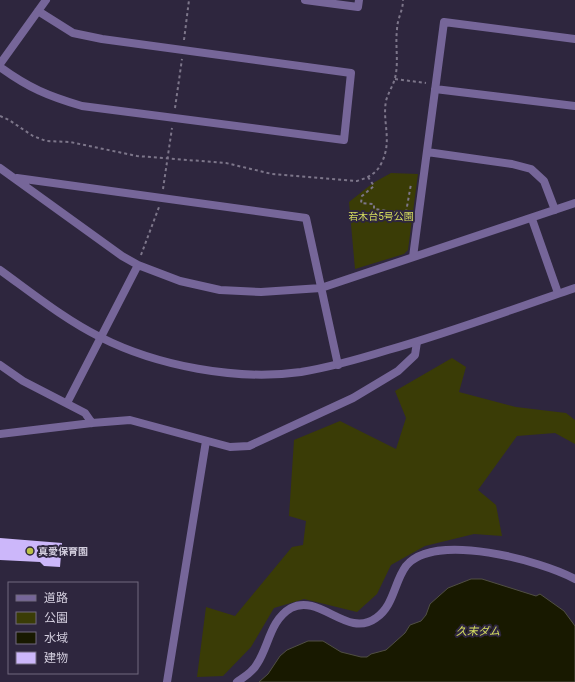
<svg xmlns="http://www.w3.org/2000/svg" width="575" height="682" font-family="Roboto,'Noto Sans JP',sans-serif">
<style>
.green{fill:#3a3c06}
.water{fill:#181900;stroke:#504f43}
.building{fill:#ccb7fa}
.lines{fill:none;stroke-linecap:round;stroke-linejoin:round}
.path{stroke:#7d768a;stroke-width:2;stroke-dasharray:3 3;stroke-linecap:butt}
.minor{stroke:#766699;stroke-width:8}
.tertiary{stroke:#766699;stroke-width:8}
.poi-dot{fill:#b9c046;stroke:#2e263e;stroke-width:1.5}
.labels{text-anchor:middle;dominant-baseline:central;stroke-width:4;stroke-linejoin:round;paint-order:stroke}
.park-label{font-size:10px;fill:#d5dd5e;stroke:#2e263e}
.poi-label{font-size:10px;font-weight:bold;fill:#d3cede;stroke:#2e263e;text-anchor:start}
.water-label{font-size:11px;font-style:italic;fill:#d6de60;stroke:#2e263e}
</style>
<rect width="100%" height="100%" fill="#2e263e"/>
<!-- green -->
<path class="green" d="M391,173L418,174L408,250L404,254L355,269L349,202L373,183Z
M452,358L466,367L459,392L516,407L566,413L575,420V444L555,433L517,436L478,490L496,505L502,536L474,534L425,546L391,565L377,594L357,612L304,599L274,608L251,647L223,676L197,677L206,607L235,616L292,547L303,545L306,521L289,516L294,440L340,421L396,449L406,418L395,391Z"/>
<!-- water -->
<path class="water" d="M471,579H482L536,596L540,594L564,611L575,626V682H259L268,674L280,656L287,650L308,641H323L341,652L361,657H367L371,654L386,650L405,633L410,625L421,621L426,615L430,604L448,588Z"/>
<!-- building -->
<path class="building" d="M0,538L62,543L60,567L44,566L40,562L0,560Z"/>
<g class="lines">
<!-- path -->
<path class="path" d="M184,40L189,0
M395,79L426,83
M175,108L182,59
M0,116L9,120L33,136L46,141L70,142L137,156L226,163L272,174L357,181C367,178 376,174 381,164C393,141 382,123 386,101C388,93 393,86 395,78C399,62 395,46 397,30C397,19 403,11 403,0
M368,177L374,186L362,196L361,203L374,204V209L395,212L405,218L411,184
M163,189L172,128
M141,255L159,207"/>
<!-- minor -->
<path class="minor" d="M305,0L358,7L359,0
M0,64L46,0
M0,67C29,88 48,96 82,106L344,140L351,73L102,39L73,33L38,11
M435,89L575,106
M427,152L512,164L531,169L544,181L555,210
M0,168L122,256L138,265L180,281L220,290L261,292L321,288L575,203
M17,178L306,218L338,365
M532,219L558,293
M413,257L444,22L575,39
M0,365L23,381L85,413L92,423
M67,403L138,265
M0,434L92,423L130,420L230,447L249,446L353,398L398,371L415,355L417,342
M167,682L206,441
M237,682C244,677 253,672 257,664C269,646 270,620 291,608C320,593 347,639 376,618C394,606 394,582 406,566C434,531 542,561 575,579"/>
<!-- tertiary -->
<path class="tertiary" d="M0,270C32,293 64,319 100,337C157,366 237,381 301,372C331,367 359,359 388,350C451,332 513,309 575,288"/>
</g>
<!-- markers -->
<circle class="poi-dot" cx="30" cy="551" r="4"/>
<g class="labels">
<!-- park labels -->
<g class="park-label">
<text x="381" y="216">若木台5号公園</text>
</g>
<!-- poi labels -->
<g class="poi-label">
<text x="38" y="551">真愛保育園</text>
</g>
<!-- water labels -->
<g class="water-label">
<text x="478" y="631">久末ダム</text>
</g>
</g>
<!-- legend -->
<rect x="8" y="582" width="130" height="92" fill="#2e263e" stroke="#70697e"/>
<rect x="16" y="595" width="20" height="6" fill="#766699" stroke="#70697e"/>
<text x="44" y="602" font-size="12" fill="#d3cede">道路</text>
<rect x="16" y="612" width="20" height="12" fill="#3a3c06" stroke="#70697e"/>
<text x="44" y="622" font-size="12" fill="#d3cede">公園</text>
<rect x="16" y="632" width="20" height="12" fill="#181900" stroke="#70697e"/>
<text x="44" y="642" font-size="12" fill="#d3cede">水域</text>
<rect x="16" y="652" width="20" height="12" fill="#ccb7fa" stroke="#70697e"/>
<text x="44" y="662" font-size="12" fill="#d3cede">建物</text>
</svg>
